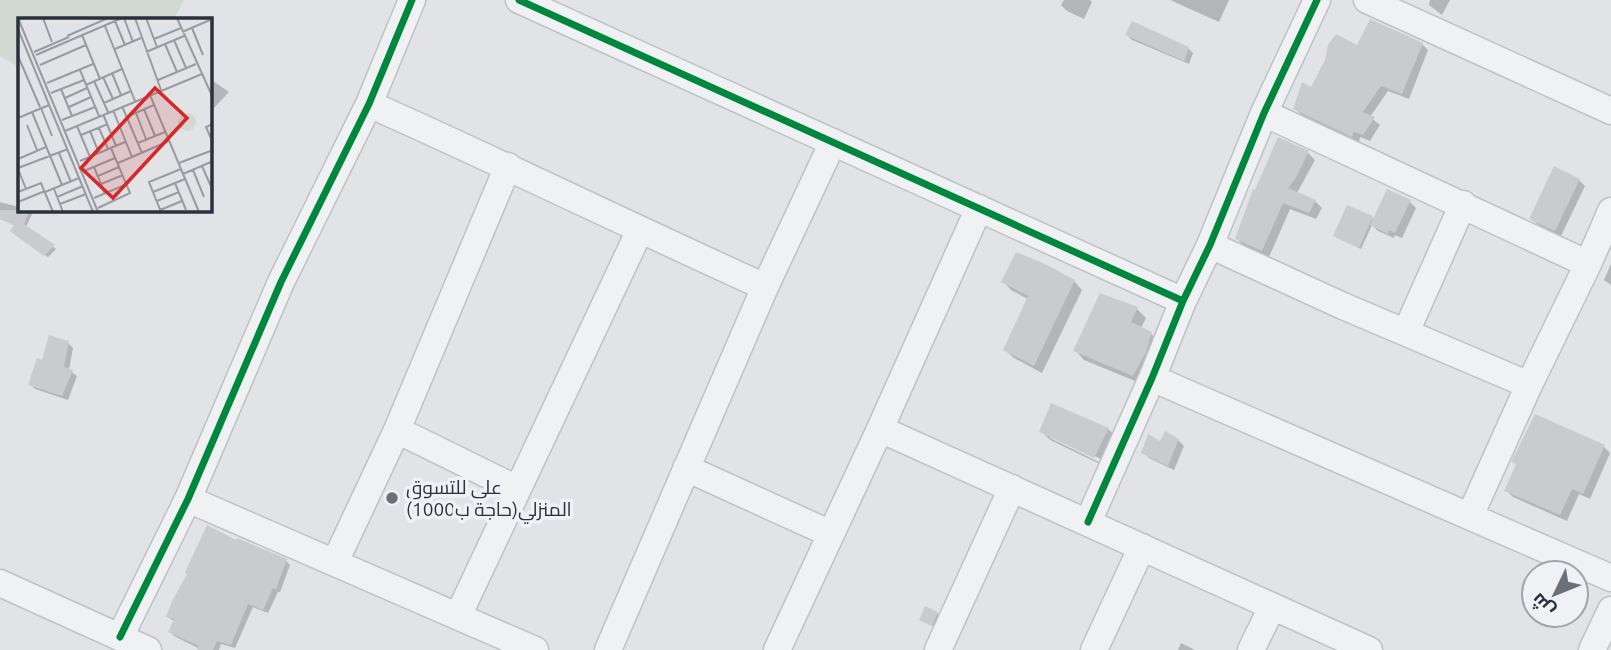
<svg xmlns="http://www.w3.org/2000/svg" width="1611" height="650" font-family="Ubuntu,Cairo,sans-serif">
<style>
.green{fill:#d2d9d2}
.shadow{fill:#0003;fill-rule:evenodd}
.building{fill:#cacbce}
.lines{fill:none;stroke-linecap:round;stroke-linejoin:round}
.minor-casing{stroke:#c0c1c4;stroke-width:29}
.minor{stroke:#f0f1f3;stroke-width:26}
.cycleway-casing{stroke:#eff1f5;stroke-width:11}
.cycleway{stroke:#00873e;stroke-width:7}
.poi-dot{fill:#6a6f78;stroke:#eff1f5;stroke-width:2.5}
.labels{text-anchor:middle;dominant-baseline:central;stroke-width:7;stroke-linejoin:round;paint-order:stroke}
.poi-label{font-size:19px;fill:#2a313d;stroke:#eff1f5;text-anchor:start}
.inset-road{fill:none;stroke:#989ca2;stroke-width:2}
.view{fill:#d62828;fill-opacity:0.15;stroke:#d62828;stroke-width:3.5}
.inset-edge{fill:none;stroke:#2a313d;stroke-width:3.5}
</style>
<rect width="100%" height="100%" fill="#e1e3e6"/>
<!-- green -->
<path class="green" d="M0,0H184L174,19H19V67L0,56Z"/>
<!-- shadow -->
<path class="shadow" d="M1064,0H1090L1092,2L1084,19L1067,11L1061,5Z
M1170,0H1229L1219,22Z
M1430,0H1450L1442,15L1429,5Z
M1127,35L1188,48L1193,53L1189,64L1132,40Z
M1422,44L1428,50L1409,99L1388,91L1370,117L1380,125L1370,141L1360,137L1359,142L1302,115L1295,109L1312,89L1358,47Z
M210,79L229,92L214,108L210,104Z
M1308,153L1315,160L1297,193L1315,201L1322,208L1316,219L1290,209L1269,257L1244,246L1237,239Z
M1579,180L1585,186L1561,236L1537,224L1531,218Z
M0,202L19,207V210L33,212L26,227L56,249L48,257L14,234L16,226L0,219Z
M1410,202L1416,208L1402,238L1395,235L1394,238L1378,231L1372,225L1361,249L1338,238L1372,218L1374,220Z
M1611,264V285L1604,280Z
M1003,281H1074L1082,290L1042,373L1014,358L1005,350L1028,299L1011,290Z
M1137,309L1146,318L1141,328L1151,334L1160,343L1142,384L1084,360L1075,350Z
M68,343L73,348L69,370L77,376L68,400L35,389L30,384L43,362Z
M1052,405L1108,429L1118,438L1104,466L1050,440L1041,431ZM1050,435L1103,460L1101,463L1050,438Z
M1178,440L1184,446L1174,470L1149,458L1143,452L1161,443Z
M1604,447L1610,453L1590,499L1579,494L1567,521L1513,497L1506,490L1517,466L1514,462Z
M237,542L286,561L290,565L280,592H278L268,613L253,607L235,648L221,644L219,650H202L174,636L170,631L175,622L168,617Z
M937,613L940,616L934,627L924,622Z
M1181,643L1195,650H1178Z"/>
<!-- building -->
<path class="building" d="M1370,19L1423,43L1402,94L1381,86L1363,112L1375,117L1363,135L1354,132L1352,137L1293,109L1302,82L1311,87L1325,60L1328,45L1336,34L1357,45Z
M1132,21L1189,47L1184,61L1125,35Z
M1278,137L1309,151L1295,179L1288,188L1316,200L1309,213L1283,203L1262,251L1235,239L1253,189L1255,190Z
M1554,166L1580,179L1555,231L1529,219Z
M1387,189L1411,200L1395,233L1389,230L1388,234L1370,225Z
M1347,205L1373,216L1359,248L1333,236Z
M0,210H30L24,224L55,245L44,256L10,231L14,225L0,219Z
M1016,252L1043,263L1075,280L1034,366L1003,350L1028,296L1001,282Z
M1100,293L1138,307L1131,322L1152,332L1146,352L1133,376L1073,351Z
M49,335L69,341L64,367L73,370L62,396L28,385L37,358L42,360Z
M1051,403L1109,428L1094,458L1039,432Z
M1535,414L1605,445L1583,494L1572,489L1560,515L1504,491L1516,464L1511,462Z
M1165,431L1179,439L1168,466L1141,453L1148,434L1160,441Z
M207,525L236,540L237,538L287,559L276,589L273,588L263,610L248,604L231,645L217,641L213,650H197L199,646L168,632L174,619L166,617L172,601L187,574L185,573L188,566Z
M925,606L938,612L932,626L919,620Z"/>
<g class="lines">
<defs>
<path id="minor" d="M519,0L1183,301
M1367,0L1611,111
M369,104C502,163 632,227 765,287
M1264,113L1588,264
M1210,245L1343,306L1529,385
M1406,332L1463,204
M1152,378L1611,578
M880,429L1369,650
M397,430L517,489
M686,468L831,534
M188,499L535,650
M1470,516L1529,385L1588,264L1611,211
M1088,522L1152,378L1183,301L1210,245L1264,113L1317,0
M335,562L397,430L508,166
M0,583L148,650
M458,616L640,230
M120,637L188,499L281,282L369,104L412,0
M608,650L765,287L833,142
M777,650L880,429L979,208
M938,650L1012,488
M1094,650L1142,547
M1251,650L1272,607
M1592,650L1611,610"/>
</defs>
<!-- minor casing -->
<use href="#minor" class="minor-casing"/>
<!-- minor -->
<use href="#minor" class="minor"/>
<defs>
<path id="cycleway" d="M519,0L1183,301
M1088,522L1152,378L1183,301L1210,245L1264,113L1317,0
M120,637L188,499L281,282L369,104L412,0"/>
</defs>
<!-- cycleway casing -->
<use href="#cycleway" class="cycleway-casing"/>
<!-- cycleway -->
<use href="#cycleway" class="cycleway"/>
</g>
<!-- markers -->
<circle class="poi-dot" cx="392" cy="498" r="7"/>
<g class="labels">
<!-- poi labels -->
<g class="poi-label">
<text x="406" y="487">علي للتسوق<tspan x="406" dy="22">المنزلي(حاجة ب1000)</tspan></text>
</g>
</g>
<!-- overview -->
<g transform="translate(18 18)">
<rect width="194" height="194" fill="#e1e3e6"/>
<path d="M160 104a9 9 0 1 1 18 0a9 9 0 1 1-18 0Z" fill="#d2d9d2"/>
<path class="inset-road" d="M0,0L80,194M25,0L34,24M106,0L115,24M117,0L143,72M128,0L139,29M159,0L195,80M97,3L107,27M87,8L117,83M174,10L185,37M0,11L75,194M164,14L192,2M64,17L82,61M49,18L90,0M136,21L163,10M156,22L168,50M147,26L159,54M97,31L123,20M16,34L51,19M128,34L166,18M18,37L104,0M0,38L22,89M22,47L68,27M62,52L81,98M94,55L103,77M85,59L95,81M140,62L178,46M76,63L90,94M29,65L75,46M68,67L104,51M43,71L54,98M33,75L66,62M132,77L181,194M47,80L69,70M86,85L113,73M104,88L124,135M51,89L73,79M23,90L34,118M126,91L137,118M95,92L114,139M14,94L44,167M118,95L128,121M85,96L98,128M108,99L136,87M0,100L31,87M44,102L77,89M195,106L188,109L195,125M9,107L19,132M59,108L72,139M81,110L90,131M47,113L184,56M72,113L81,135M63,117L90,106M120,125L147,114M41,135L53,164M0,141L28,129M62,143L107,124M100,145L151,123M161,145L195,132M184,148L195,173M76,149L87,176M0,150L50,131M0,151L8,171M175,152L186,179M66,153L97,140M165,156L195,143M80,158L101,149M157,165L168,192M83,166L105,157M36,171L45,194M0,174L23,165L35,194M27,174L61,160M135,174L167,161M39,179L65,168M76,180L109,166M139,183L161,174M0,184L27,173M42,186L68,176M80,190L112,175L93,130M142,192L164,183M143,194L131,164L163,151"/>
<path class="view" d="M137,70L169,100L95,180L63,150Z"/>
<rect width="194" height="194" class="inset-edge"/>
</g>
<!-- north arrow -->
<g transform="translate(1555 594) rotate(227)"><circle r="33" fill="#eff1f5" stroke="#a0a4ab" stroke-width="2"/>
<path d="M0-5L12 26L0 18L-12 26Z" fill="#6a6f78"/>
<text y="-10" font-size="19" font-weight="bold" text-anchor="middle" fill="#2a313d">ش</text>
</g>
</svg>
